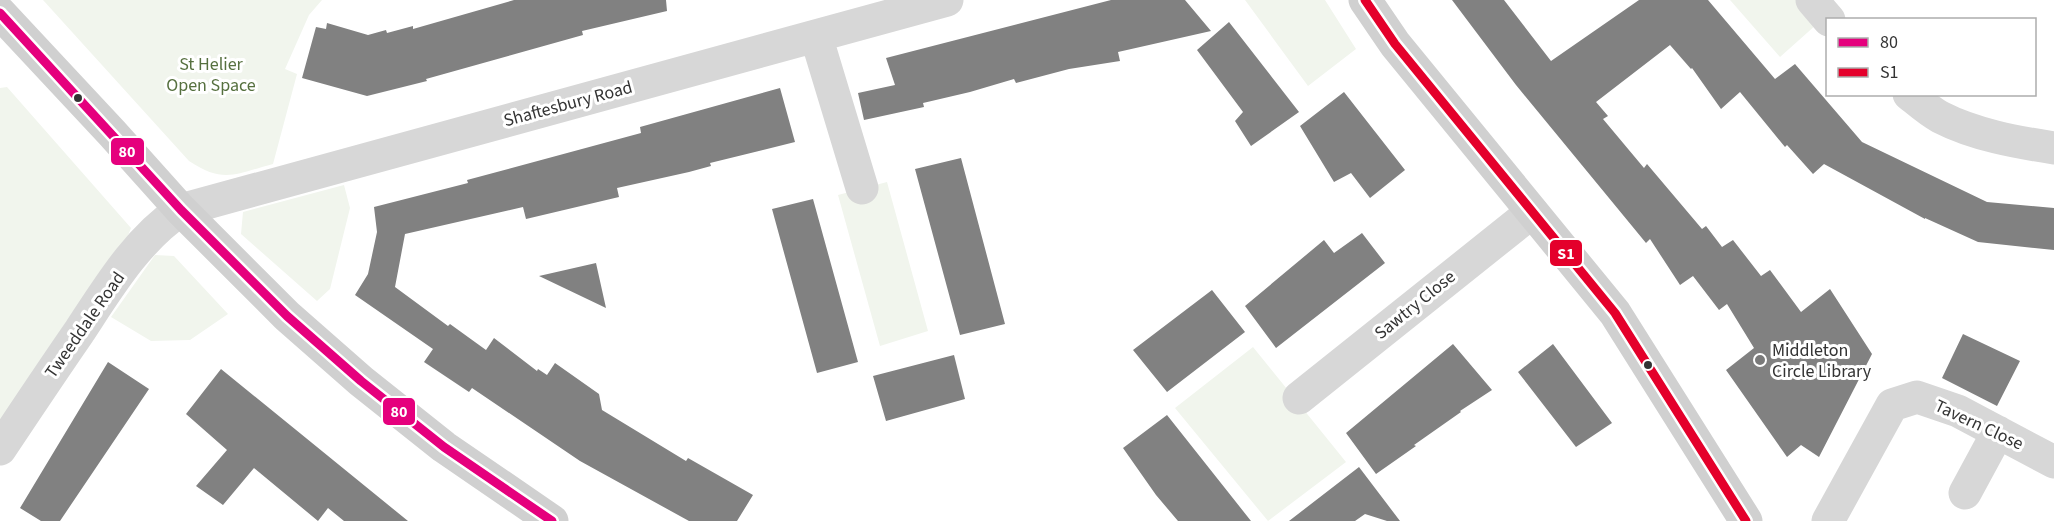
<svg xmlns="http://www.w3.org/2000/svg" width="2054" height="521" font-family="'Source Sans 3',sans-serif">
<style>
.green{fill:#f1f5ed}
.building{fill:#818181}
.lines{fill:none;stroke-linecap:round;stroke-linejoin:round}
.street{stroke:#d7d7d7;stroke-width:33}
.secondary{stroke:#d0d0d0;stroke-width:33}
.bus-1-casing{stroke:#fff;stroke-width:14}
.bus-2-casing{stroke:#fff;stroke-width:14}
.bus-1{stroke:#e5007d;stroke-width:9}
.bus-2{stroke:#e4002b;stroke-width:9}
.bus-dot{fill:#333;stroke:#fff;stroke-width:2}
.poi-dot{fill:#7a7a7a;stroke:#fff;stroke-width:2}
.labels{text-anchor:middle;dominant-baseline:central;stroke-width:6;stroke-linejoin:round;paint-order:stroke}
.park-label{font-size:18px;fill:#56703f;stroke:#fff}
.street-label{font-size:18px;fill:#333;stroke:#fff}
.poi-label{font-size:18px;fill:#333;stroke:#fff;text-anchor:start}
.line-badge{stroke:#fff;stroke-width:2}
.badge-label{font-size:16px;text-anchor:middle;font-weight:bold;fill:#fff}
</style>
<rect width="100%" height="100%" fill="#fff"/>
<!-- green -->
<path class="green" d="M43,0H322L309,15L285,69L297,74L273,164C235,174 224,184 189,161Z
M1245,0H1325L1356,49L1308,86Z
M1730,0H1812L1826,16L1780,57Z
M7,87L131,228L121,253L0,433V88Z
M887,182L928,331L880,346L838,195Z
M344,185L350,208L330,289L317,301L241,234L243,212Z
M155,255L174,256L228,314L190,340L151,341L111,317Z
M1253,347L1346,462L1268,521L1175,408Z"/>
<!-- building -->
<path class="building" d="M514,0H666L667,11L582,31L583,35L426,79L427,81L367,96L302,78L316,27L326,29L327,23L368,35L386,30L387,33L413,26V29Z
M1111,0H1185L1211,31L1118,52L1120,61L1069,69L1016,83L1014,79L970,92L923,103L924,107L864,120L858,93L895,85L886,58Z
M1452,0H1504L1551,61L1639,0H1708L1775,79L1795,64L1862,142L1987,202L2054,208V250L1978,242L1925,218V219L1824,164L1813,174L1787,145L1785,147L1740,92L1721,109L1692,68L1691,69L1670,45L1596,102L1608,116L1603,119L1644,168L1647,164L1702,229L1706,226L1722,247L1733,240L1761,276L1770,270L1801,312L1830,289L1872,354L1819,457L1801,445L1787,457L1726,370L1754,348L1727,304L1719,310L1693,276L1680,285L1650,239L1646,243L1516,85Z
M1229,22L1299,112L1251,146L1235,121L1243,112L1197,50Z
M780,88L795,142L710,163L711,166L689,172L617,188L619,197L526,219L523,207L405,234L395,287L448,326L450,324L486,350L494,338L537,371L538,369L547,375L555,363L599,394L602,410L686,461L688,458L695,462L753,495L737,521H689L580,461L472,388L469,392L424,362L433,349L355,295L368,274L377,232L374,207L468,183L467,180L641,133L640,127Z
M1344,92L1405,170L1370,198L1351,173L1334,182L1300,126Z
M961,158L1005,324L960,335L915,169Z
M813,199L858,362L817,373L772,209Z
M1362,233L1385,263L1276,348L1245,306L1324,240L1334,253Z
M596,263L606,308L539,276Z
M1212,290L1245,332L1167,392L1133,350Z
M1963,334L2020,361L1997,406L1942,378Z
M1453,344L1492,390L1460,411L1461,412L1414,445L1416,446L1376,474L1346,433Z
M1553,344L1612,423L1576,447L1518,372Z
M954,355L965,399L886,421L873,376Z
M108,362L149,389L60,521H41L20,508Z
M221,369L408,521H344L328,508L318,521L254,468L223,505L196,486L227,450L186,414Z
M1167,415L1251,521H1178L1156,495L1123,448Z
M1359,467L1400,521H1387L1365,514L1355,521H1289Z"/>
<g class="lines">
<!-- street -->
<path class="street" d="M1812,0L1829,20
M816,36L862,188
M1909,94C1919,102 1929,111 1940,117C1975,135 2016,142 2054,148
M1299,398L1532,212
M0,449C26,410 52,371 79,332C108,288 137,239 181,210L947,0
M1965,493L1998,432
M1828,521L1892,405L1917,397L1958,411L2054,462"/>
<!-- secondary -->
<path class="secondary" d="M1365,0L1395,44L1615,313L1746,521
M0,13L112,133L181,210L287,316L361,381L444,447L552,521"/>
<defs>
<path id="bus-1" d="M0,13L181,210L287,316L361,381L444,447L552,521"/>
<path id="bus-2" d="M1365,0L1395,44L1615,313L1746,521"/>
</defs>
<!-- bus-1 casing -->
<use href="#bus-1" class="bus-1-casing"/>
<!-- bus-2 casing -->
<use href="#bus-2" class="bus-2-casing"/>
<!-- bus-1 -->
<use href="#bus-1" class="bus-1"/>
<!-- bus-2 -->
<use href="#bus-2" class="bus-2"/>
</g>
<!-- markers -->
<g class="bus-dot">
<circle cx="78" cy="98" r="5"/>
<circle cx="1648" cy="365" r="5"/>
</g>
<circle class="poi-dot" cx="1760" cy="360" r="6"/>
<g class="labels">
<!-- park labels -->
<g class="park-label">
<text x="211" y="64">St Helier<tspan x="211" dy="21">Open Space</tspan></text>
</g>
<!-- street labels -->
<g class="street-label">
<text transform="translate(568 104) rotate(-15)">Shaftesbury Road</text>
<text transform="translate(1415 305) rotate(-39)">Sawtry Close</text>
<text transform="translate(85 325) rotate(-55)">Tweeddale Road</text>
<text transform="translate(1979 425) rotate(25)">Tavern Close</text>
</g>
<!-- poi labels -->
<g class="poi-label">
<text x="1772" y="350">Middleton<tspan x="1772" dy="21">Circle Library</tspan></text>
</g>
</g>
<g class="line-badge">
<rect x="110" y="137" width="35" height="29" rx="6" fill="#e5007d"/>
<rect x="1549" y="239" width="34" height="28" rx="6" fill="#e4002b"/>
<rect x="382" y="397" width="34" height="29" rx="6" fill="#e5007d"/>
</g>
<g class="badge-label">
<text x="127" y="157">80</text>
<text x="1566" y="259">S1</text>
<text x="399" y="417">80</text>
</g>
<!-- legend -->
<rect x="1826" y="18" width="210" height="78" fill="#ffffff" stroke="#adadad" stroke-width="1.5"/>
<rect x="1838" y="38" width="30" height="9" fill="#e5007d" stroke="#adadad" stroke-width="1.5"/>
<text x="1880" y="48" font-size="18" fill="#333333">80</text>
<rect x="1838" y="68" width="30" height="9" fill="#e4002b" stroke="#adadad" stroke-width="1.5"/>
<text x="1880" y="78" font-size="18" fill="#333333">S1</text>
</svg>
